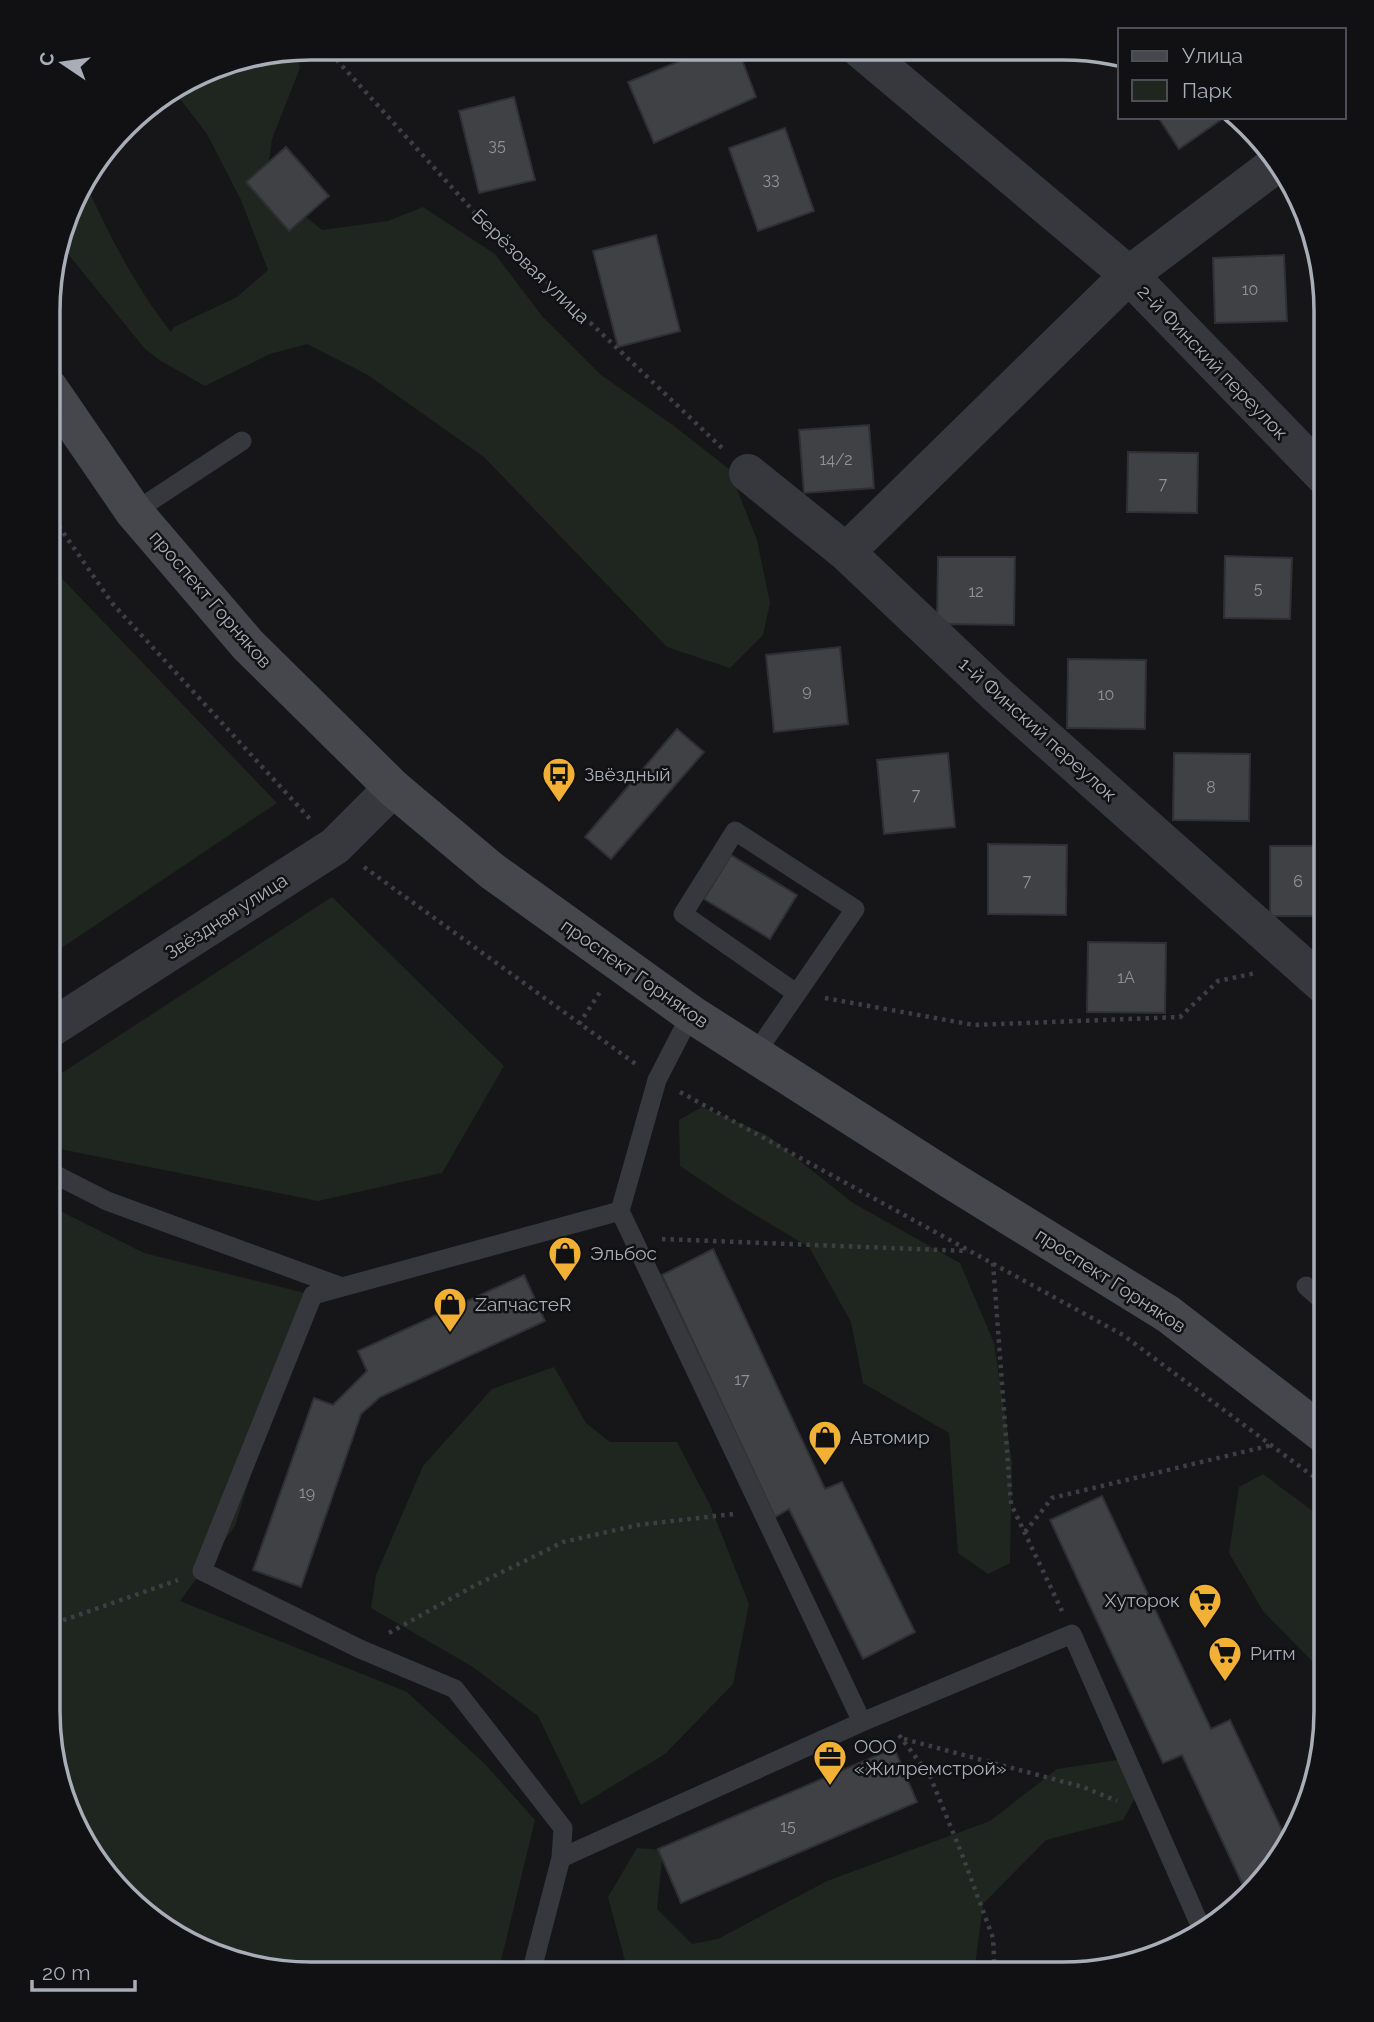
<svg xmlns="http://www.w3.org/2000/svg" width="1374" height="2022" font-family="Raleway,sans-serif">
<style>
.green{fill:#1e261f}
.building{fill:#404145;stroke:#303034;stroke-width:2}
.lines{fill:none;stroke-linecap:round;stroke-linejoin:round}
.path{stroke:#3d3f44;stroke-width:4.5;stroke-dasharray:3.5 5;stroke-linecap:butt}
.lane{stroke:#37383d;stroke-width:19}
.street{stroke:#37383d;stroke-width:38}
.secondary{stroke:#45474d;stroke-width:38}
.labels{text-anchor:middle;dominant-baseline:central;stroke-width:5;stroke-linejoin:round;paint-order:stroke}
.number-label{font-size:16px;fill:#8e929b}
.street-label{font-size:19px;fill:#a8adb8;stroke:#111113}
.poi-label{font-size:19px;fill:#a8adb8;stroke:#111113;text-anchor:start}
.rim{fill:none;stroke:#a8adb8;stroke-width:3.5}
</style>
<rect width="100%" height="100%" fill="#161618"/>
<!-- green -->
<path class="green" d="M296,50L300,68L272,139L267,178L299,211L322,230L388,221L423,207L495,254L542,316L601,375L674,426L729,469L757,540L770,603L763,635L730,668L667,647L484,457L368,375L307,344L270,354L205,386L161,361L145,349L60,244L83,178C108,233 134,285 171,332L174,327L237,297L268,270L241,200L207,134L174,91L226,61Z
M49,565L277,803L48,957Z
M332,897L504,1066L442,1173L318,1201L60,1149L48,1162V1082Z
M702,1107L767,1135L853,1203L960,1263L994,1343L1012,1462L1010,1563L988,1574L958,1553L949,1433L863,1383L851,1322L809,1247L737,1204L680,1166L679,1120Z
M48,1205L144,1253L313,1295L273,1402L235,1526L180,1601L407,1692L485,1764L535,1820L498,1973H277L210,1955L151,1921L102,1872L67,1813L47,1711Z
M554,1367L586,1423L610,1442H677L710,1505L749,1604L733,1684L665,1754L581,1805L538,1716L473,1667L371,1608L376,1575L423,1466L492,1389Z
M1263,1474L1326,1521V1687L1314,1663L1263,1611L1229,1553L1239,1487Z
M1124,1759L1141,1787L1123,1820L1046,1840L983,1904L974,1974L628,1972L608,1897L637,1848L663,1850L657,1909L692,1944L718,1939L827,1881L990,1821L1057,1769Z"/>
<!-- building -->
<path class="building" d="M712,48L738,49L756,97L654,143L628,82Z
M514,97L535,180L479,193L459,111Z
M1158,117H1225L1179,149Z
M785,128L814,211L758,231L729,148Z
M286,147L329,196L289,231L246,182Z
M656,235L680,331L618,347L593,251Z
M1284,255L1287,321L1215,323L1213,258Z
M869,425L874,488L804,493L799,430Z
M1128,452L1198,453L1197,513L1127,512Z
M1225,556L1292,558L1290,619L1224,618Z
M938,557H1015L1014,625L937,624Z
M840,647L848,724L774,732L766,655Z
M1315,654H1327V720L1316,721Z
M1068,659L1146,660L1145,729L1067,728Z
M677,729L704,752L611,859L585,837Z
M948,753L955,827L884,834L877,760Z
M1174,753L1250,754L1249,821L1173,820Z
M988,844L1067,845L1066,915L988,914Z
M1270,846H1327L1326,916H1270Z
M731,855L797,895L770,939L704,899Z
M1088,942L1166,943L1165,1013L1087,1012Z
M713,1249L825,1489L842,1482L915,1632L863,1659L789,1509L775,1517L662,1275Z
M524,1275L545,1321L380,1397L361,1414L301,1587L253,1570L314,1398L333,1405L367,1371L358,1351Z
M1102,1496L1211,1729L1230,1720L1288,1843L1273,1871L1248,1896L1182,1755L1163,1763L1050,1520Z
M894,1748L917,1802L681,1903L658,1849Z"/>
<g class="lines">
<!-- path -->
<path class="path" d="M325,47L475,213L722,448
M49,512L112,603L310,819
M364,867L637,1065
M825,998L974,1025L1180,1017L1218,981L1256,973
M579,1024L600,992
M680,1092L1123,1335L1326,1486
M662,1239L968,1251
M993,1263L1011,1504L1062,1611
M1025,1532L1052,1498L1272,1445
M47,1626L178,1580
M389,1633L472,1587L563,1542L638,1525L733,1514
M899,1735L930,1776L963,1857L993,1938L995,1975
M904,1739L1083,1787L1117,1801"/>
<!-- lane -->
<path class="lane" d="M134,512L242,441
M691,1014L657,1080L620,1211L862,1722
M755,1054L855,909L735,831L683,914L796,993
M48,1171L107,1201L342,1287
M1306,1286L1326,1304
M561,1858L563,1828L455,1689L360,1649L202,1571L313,1295L620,1211
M531,1973L561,1858L862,1722L1072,1634L1203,1932"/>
<!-- street -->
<path class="street" d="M860,49L1129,275L1327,479
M748,473L846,552L995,693L1326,987
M846,552L1129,275L1279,162
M48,1030L335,846L393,788"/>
<!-- secondary -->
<path class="secondary" d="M49,388L134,512L248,645L393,788L492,871L691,1014L951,1180L1168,1314L1326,1436"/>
</g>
<!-- icons -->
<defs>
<symbol id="bus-pin" viewBox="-11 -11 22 30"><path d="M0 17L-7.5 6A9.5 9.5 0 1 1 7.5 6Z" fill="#f2b134" stroke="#111113"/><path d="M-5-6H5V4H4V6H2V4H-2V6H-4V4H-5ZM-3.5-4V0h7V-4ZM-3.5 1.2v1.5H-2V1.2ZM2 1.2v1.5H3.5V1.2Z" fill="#111"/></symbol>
<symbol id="shop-pin" viewBox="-11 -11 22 30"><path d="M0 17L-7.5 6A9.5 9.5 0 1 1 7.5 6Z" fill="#f2b134" stroke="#111113"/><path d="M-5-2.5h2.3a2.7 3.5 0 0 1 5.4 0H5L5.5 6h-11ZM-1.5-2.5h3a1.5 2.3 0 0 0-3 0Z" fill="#111"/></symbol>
<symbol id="supermarket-pin" viewBox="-11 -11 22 30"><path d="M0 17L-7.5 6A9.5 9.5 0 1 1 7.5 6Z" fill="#f2b134" stroke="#111113"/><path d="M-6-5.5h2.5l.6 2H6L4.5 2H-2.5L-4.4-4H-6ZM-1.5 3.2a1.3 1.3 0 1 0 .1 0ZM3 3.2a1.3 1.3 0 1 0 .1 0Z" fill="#111"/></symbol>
<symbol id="office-pin" viewBox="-11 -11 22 30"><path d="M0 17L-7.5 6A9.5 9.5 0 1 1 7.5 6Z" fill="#f2b134" stroke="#111113"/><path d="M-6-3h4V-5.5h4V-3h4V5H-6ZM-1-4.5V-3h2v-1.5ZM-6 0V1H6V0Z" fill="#111"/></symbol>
</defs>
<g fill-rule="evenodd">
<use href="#bus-pin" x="540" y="755" width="38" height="52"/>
<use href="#shop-pin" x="546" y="1234" width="38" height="52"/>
<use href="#shop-pin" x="431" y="1285" width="38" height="52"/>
<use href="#shop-pin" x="806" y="1418" width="38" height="52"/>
<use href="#supermarket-pin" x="1186" y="1581" width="38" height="52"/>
<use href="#supermarket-pin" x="1206" y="1634" width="38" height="52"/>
<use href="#office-pin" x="811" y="1738" width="38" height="52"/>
</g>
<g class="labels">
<!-- number labels -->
<g class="number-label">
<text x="497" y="145">35</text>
<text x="771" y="179">33</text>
<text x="1250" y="289">10</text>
<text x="836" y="459">14/2</text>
<text x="1163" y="483">7</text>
<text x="1258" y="588">5</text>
<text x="976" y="591">12</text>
<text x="807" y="690">9</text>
<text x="1106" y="694">10</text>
<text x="1211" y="787">8</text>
<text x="916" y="794">7</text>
<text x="1027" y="880">7</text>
<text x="1298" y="881">6</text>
<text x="1126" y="977">1А</text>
<text x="742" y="1379">17</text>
<text x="307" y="1492">19</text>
<text x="788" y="1826">15</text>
</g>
<!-- street labels -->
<g class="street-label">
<text transform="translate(531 266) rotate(44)">Берёзовая улица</text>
<text transform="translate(1213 362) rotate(46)">2-й Финский переулок</text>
<text transform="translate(211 599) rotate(49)">проспект Горняков</text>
<text transform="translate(1038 729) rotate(42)">1-й Финский переулок</text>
<text transform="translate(226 916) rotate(-33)">Звёздная улица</text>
<text transform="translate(635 973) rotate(35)">проспект Горняков</text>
<text transform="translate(1111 1280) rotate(33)">проспект Горняков</text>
</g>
<!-- poi labels -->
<g class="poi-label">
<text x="584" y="774">Звёздный</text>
<text x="590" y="1253">Эльбос</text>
<text x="475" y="1304">ZапчастеR</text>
<text x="850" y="1437">Автомир</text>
<text x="1180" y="1600" text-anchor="end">Хуторок</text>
<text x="1250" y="1653">Ритм</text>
<text x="854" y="1746">ООО<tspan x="854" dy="22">«Жилремстрой»</tspan></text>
</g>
</g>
<!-- crop -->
<path d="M0 0H1374V2022H0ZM311 60H1063A251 251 0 0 1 1314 311V1711A251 251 0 0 1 1063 1962H311A251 251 0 0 1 60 1711V311A251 251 0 0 1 311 60Z" fill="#111113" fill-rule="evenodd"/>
<path class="rim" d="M311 60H1063A251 251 0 0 1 1314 311V1711A251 251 0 0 1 1063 1962H311A251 251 0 0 1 60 1711V311A251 251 0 0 1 311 60Z"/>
<!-- legend -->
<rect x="1118" y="28" width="228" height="91" fill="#111113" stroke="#4d4f55" stroke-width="2"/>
<rect x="1132" y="51" width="35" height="10" fill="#45474d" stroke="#4d4f55" stroke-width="2"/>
<text x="1182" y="63" font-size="21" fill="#a8adb8">Улица</text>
<rect x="1132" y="80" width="35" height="21" fill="#1e261f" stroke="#4d4f55" stroke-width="2"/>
<text x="1182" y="98" font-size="21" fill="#a8adb8">Парк</text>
<!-- north arrow -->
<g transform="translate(63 63) rotate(283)" stroke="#111113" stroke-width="5" paint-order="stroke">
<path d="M0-5L12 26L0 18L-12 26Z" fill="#a8adb8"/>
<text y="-10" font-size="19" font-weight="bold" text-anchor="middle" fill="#a8adb8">С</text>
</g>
<!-- scale -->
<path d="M32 1980v10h103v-10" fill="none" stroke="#a8adb8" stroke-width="3.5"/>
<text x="42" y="1980" font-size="21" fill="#a8adb8" stroke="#111113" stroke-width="5" paint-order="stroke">20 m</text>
</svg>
